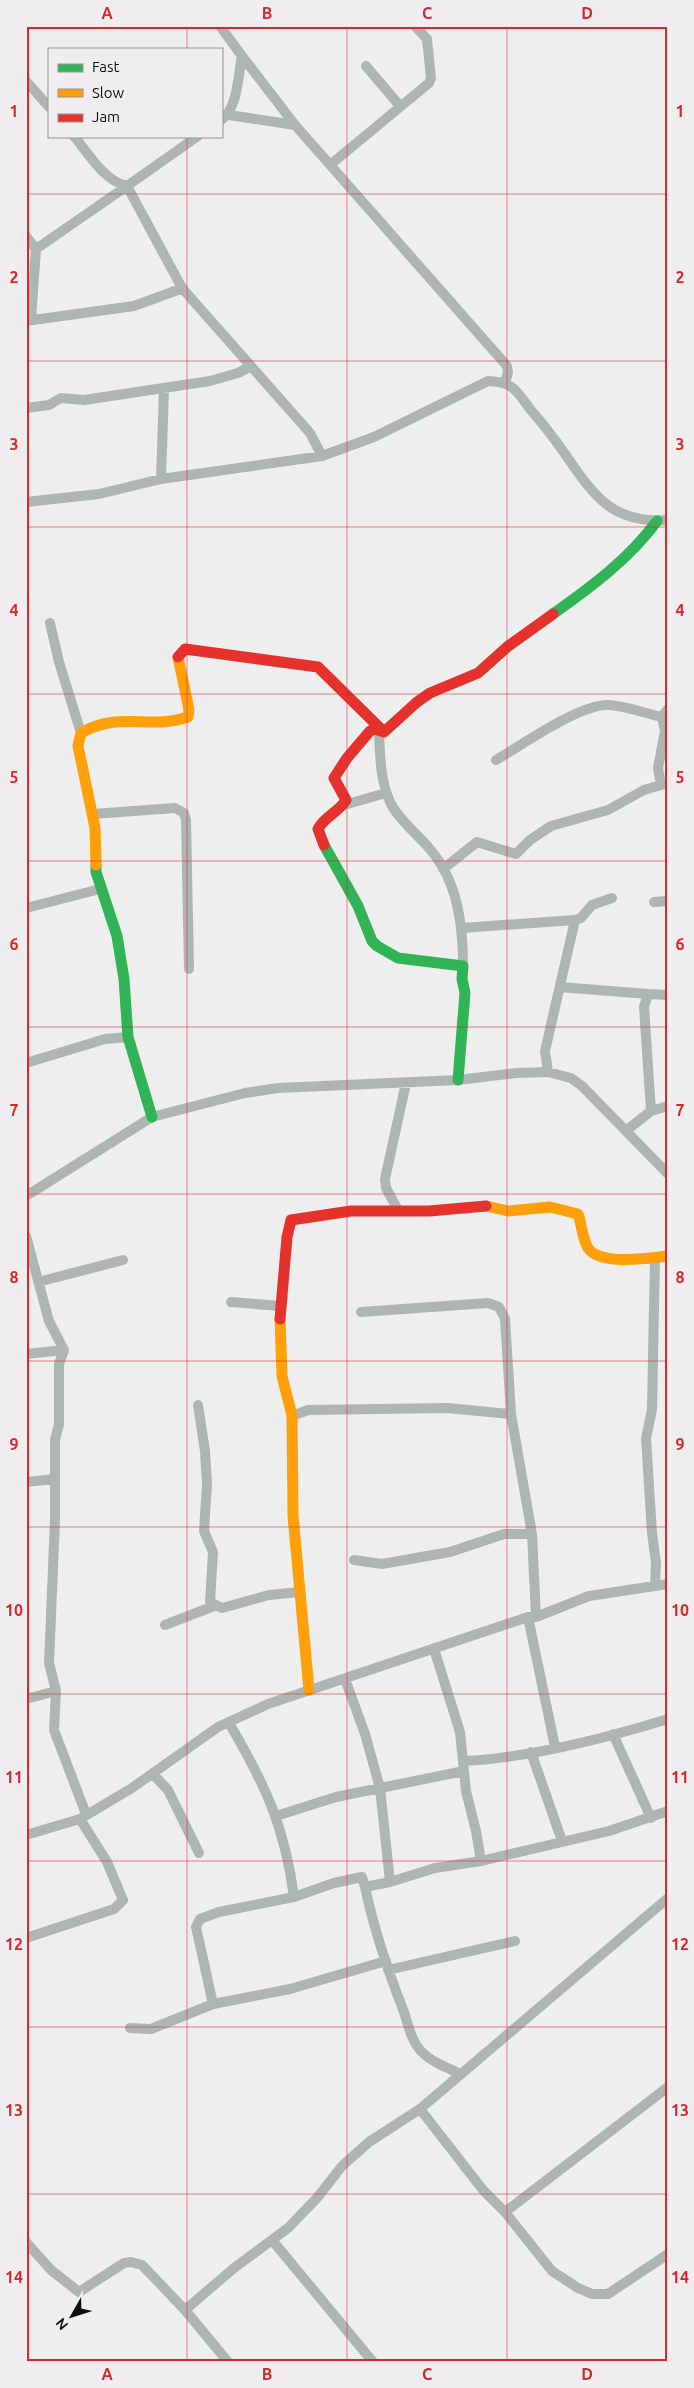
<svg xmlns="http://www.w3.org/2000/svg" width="694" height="2388" font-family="Ubuntu,sans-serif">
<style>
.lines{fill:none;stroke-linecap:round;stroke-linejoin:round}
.street{stroke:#aeb6b3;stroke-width:10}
.fast{stroke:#30b455;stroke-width:11}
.slow{stroke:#ff9f0a;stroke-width:11}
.jam{stroke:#e5322d;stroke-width:11}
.grid{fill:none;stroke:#d62828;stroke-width:1;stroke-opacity:0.55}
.neatline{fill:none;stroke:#d62828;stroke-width:2}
.grid-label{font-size:16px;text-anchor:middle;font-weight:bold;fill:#d62828}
</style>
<rect width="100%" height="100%" fill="#efeeef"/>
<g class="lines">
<!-- street -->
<path class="street" d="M220,26L242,56C238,75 238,109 221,120
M242,56L295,125L507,366L508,373L505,382
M366,66L400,106
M26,81L49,107
M229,115L295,125
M198,136L127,186L182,288L310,433L322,456
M330,165L429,83L431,78L427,39L415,26
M26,236L36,249
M31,320L36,249L127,186C104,181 88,153 74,136
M26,321L134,306L183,288
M26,408L49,405L61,398L84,400L210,381L238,373L251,366
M161,479L164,389
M26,502L99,494L161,479L322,456L374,437L488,381C513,382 516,390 530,409C543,424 554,438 565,454C594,496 612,524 668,520
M50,623L59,662L81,733
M379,731C380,755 380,779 390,802C398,819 417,834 429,848C458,881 463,925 463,966
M496,760C522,745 581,703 609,705C627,706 644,713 662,717
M344,805L386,793
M93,814L175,808L184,813L186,820L189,969
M443,869L477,842L516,854L530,840L551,826L608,810L644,790L661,785L658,768L665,731L662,717L668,709
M654,902L668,901
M26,908L100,889
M462,928L575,920
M560,987L648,994
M26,1063L105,1039L128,1037
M548,1072L545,1051L575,920L581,918L592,905L612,898
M651,1111L668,1106
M627,1130L651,1111L644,1007L648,994L668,995
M26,1196L152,1117L245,1093L278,1088L458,1080L517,1073L548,1072L571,1078L582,1086L668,1174
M398,1210L386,1188L385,1179L406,1083
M26,1236L49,1321L64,1350L59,1364V1424L55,1440V1520L49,1663L56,1691L54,1730L86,1814
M655,1257L652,1410L646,1438L652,1533L656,1563L655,1585
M38,1282L123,1260
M231,1302L280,1306
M361,1312L488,1303L499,1307L505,1319L511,1414L532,1534L536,1617
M26,1354L64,1350
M198,1405L205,1451L207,1484L204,1531L213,1552L210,1602L222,1608L269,1595L300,1592
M292,1416L308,1410L447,1408L511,1414
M26,1482L55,1479
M354,1560L382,1564L450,1552L504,1534H532
M528,1617L555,1747
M165,1625L214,1606
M434,1649L460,1732L466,1791L476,1831L481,1861
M345,1679L365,1734L380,1788L390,1882
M26,1699L56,1691
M229,1723C265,1784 285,1827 294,1897
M613,1734L651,1818
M531,1752L562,1841
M463,1761C530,1758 603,1739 668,1719
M153,1774L168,1790L199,1853
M276,1816L336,1797L464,1771
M26,1835L80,1819L132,1788L218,1727L268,1704L528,1617H536L589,1596L668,1584
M26,1938L114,1909L123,1900L107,1862L80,1819
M388,1970L515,1941
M213,2004L196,1927L200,1919L219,1912L294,1897L334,1883L362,1877L365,1887
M130,2028L151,2029L213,2004L290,1989L386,1961
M461,2074C448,2068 431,2062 421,2051C412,2042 408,2025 404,2012C388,1971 374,1930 365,1887L390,1882L435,1868L481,1861L609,1831L668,1811
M420,2109L483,2190L505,2212L552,2271L578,2288L592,2294H608L668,2254
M505,2212L668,2087
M272,2240L373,2362
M26,2242L51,2270L79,2292L124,2263L131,2262L142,2265L185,2310L228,2362
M185,2310L234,2268L288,2228L317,2198L342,2166L369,2142L420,2109L668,1898"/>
<!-- fast -->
<path class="fast" d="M553,614C591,587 629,559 657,521
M324,845L358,906L372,941L377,946L398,958L463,966L462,979L465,993L458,1080
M96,865V872L117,936L124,979L128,1037L152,1117"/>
<!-- slow -->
<path class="slow" d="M96,865L95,828L78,746L81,733C118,711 150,730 188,717L189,710L178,657
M486,1206L508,1211L550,1207L578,1214C582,1225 582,1238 588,1248C600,1266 649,1258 668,1256
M280,1319L282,1376L292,1416L293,1516L309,1690"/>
<!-- jam -->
<path class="jam" d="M178,657L185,649L318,667L384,732
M324,845L318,829C325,816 339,812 346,800L334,778L347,758L370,731L375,729L384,732L417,702L430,693L478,673L507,647L553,614
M280,1319L287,1237L291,1220L351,1211H429L486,1206"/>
</g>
<!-- grid -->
<path class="grid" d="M187,26V49M347,26V2362M507,26V2362M187,136V2362M26,194H668M26,361H668M26,527H668M26,694H668M26,861H668M26,1027H668M26,1194H668M26,1361H668M26,1527H668M26,1694H668M26,1861H668M26,2027H668M26,2194H668"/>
<!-- border -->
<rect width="694" height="2388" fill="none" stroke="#efedf0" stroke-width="55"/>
<!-- legend -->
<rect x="48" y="48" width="175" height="90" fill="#efedf0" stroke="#969496"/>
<rect x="58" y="64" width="25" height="8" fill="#30b455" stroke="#969496"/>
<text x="92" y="72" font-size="15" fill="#100f10">Fast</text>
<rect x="58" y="89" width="25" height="8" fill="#ff9f0a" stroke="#969496"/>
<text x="92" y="98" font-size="15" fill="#100f10">Slow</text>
<rect x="58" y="114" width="25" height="8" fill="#e5322d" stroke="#969496"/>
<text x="92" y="122" font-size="15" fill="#100f10">Jam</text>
<!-- north arrow -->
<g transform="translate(72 2316) rotate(231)" stroke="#efedf0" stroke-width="4" paint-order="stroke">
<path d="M0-4L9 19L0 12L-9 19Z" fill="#100f10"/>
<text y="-8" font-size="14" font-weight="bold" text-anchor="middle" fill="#100f10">N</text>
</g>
<rect x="28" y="28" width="638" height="2332" class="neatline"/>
<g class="grid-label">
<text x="107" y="19">A</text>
<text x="267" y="19">B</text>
<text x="427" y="19">C</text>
<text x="587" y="19">D</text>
<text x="14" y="117">1</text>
<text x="680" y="117">1</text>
<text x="14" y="283">2</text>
<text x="680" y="283">2</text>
<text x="14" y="450">3</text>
<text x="680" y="450">3</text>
<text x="14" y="616">4</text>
<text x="680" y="616">4</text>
<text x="14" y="783">5</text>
<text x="680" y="783">5</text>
<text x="14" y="950">6</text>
<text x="680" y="950">6</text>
<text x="14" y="1116">7</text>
<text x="680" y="1116">7</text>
<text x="14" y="1283">8</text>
<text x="680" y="1283">8</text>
<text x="14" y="1450">9</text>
<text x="680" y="1450">9</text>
<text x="14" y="1616">10</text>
<text x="680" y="1616">10</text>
<text x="14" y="1783">11</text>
<text x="680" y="1783">11</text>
<text x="14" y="1950">12</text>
<text x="680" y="1950">12</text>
<text x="14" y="2116">13</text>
<text x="680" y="2116">13</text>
<text x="14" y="2283">14</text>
<text x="680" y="2283">14</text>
<text x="107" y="2380">A</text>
<text x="267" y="2380">B</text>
<text x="427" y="2380">C</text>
<text x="587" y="2380">D</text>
</g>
</svg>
